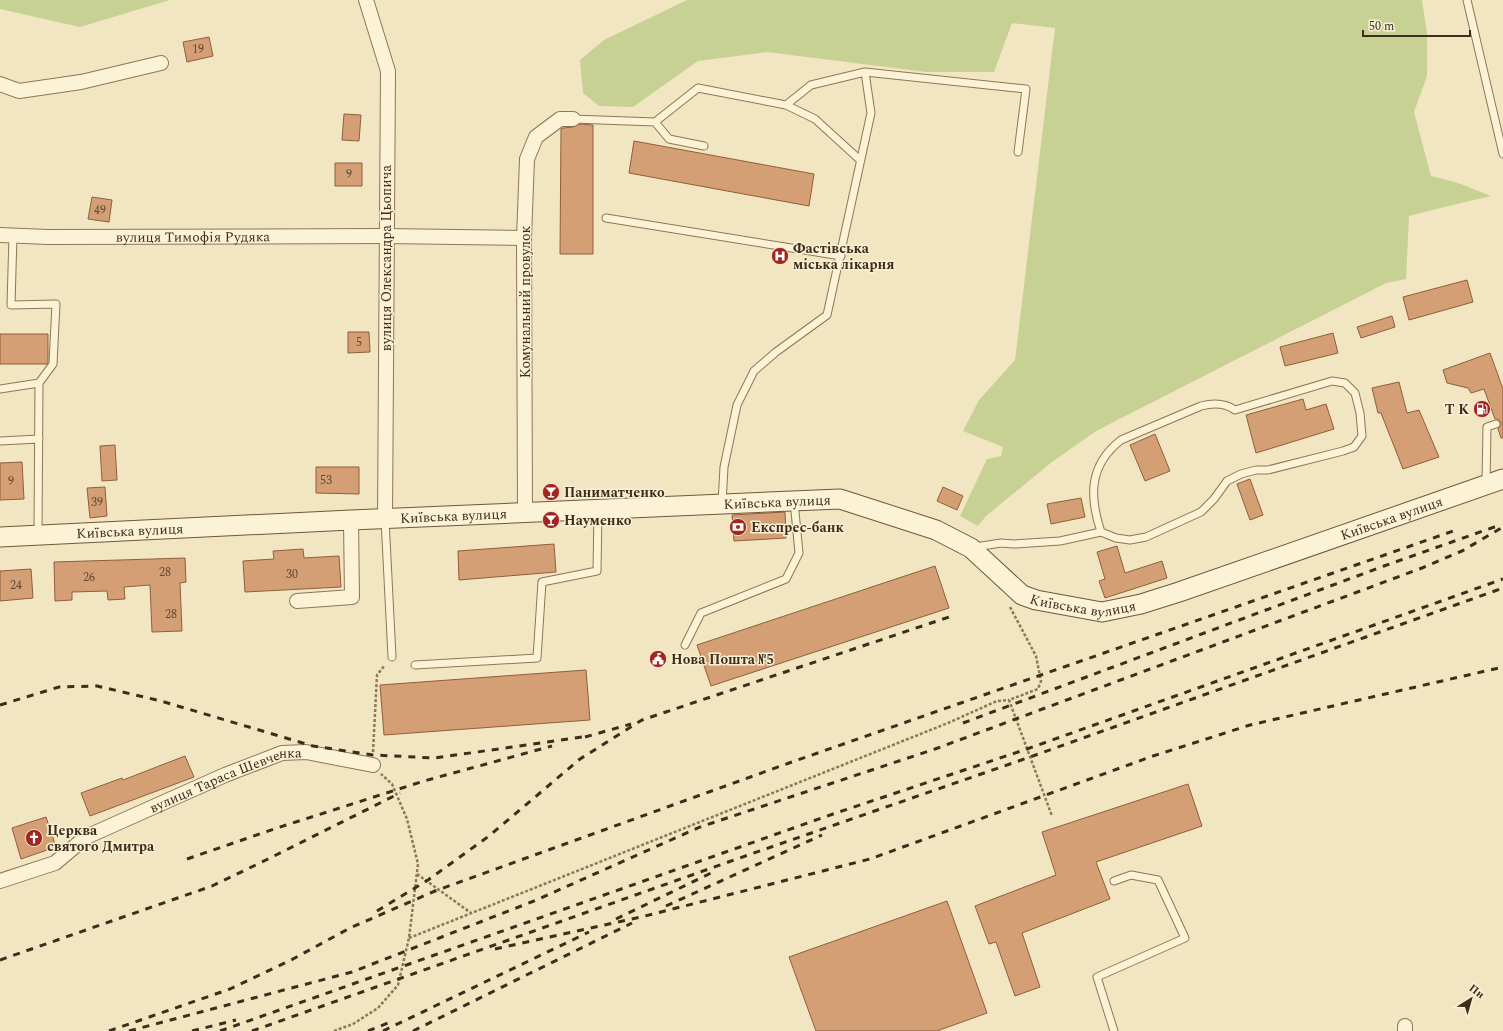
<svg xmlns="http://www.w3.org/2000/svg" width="1503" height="1031" font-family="Spectral,serif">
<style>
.green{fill:#c8d194}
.building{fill:#d49f74;stroke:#8f5f3a}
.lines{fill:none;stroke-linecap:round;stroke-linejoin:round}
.service-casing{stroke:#8e7657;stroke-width:9}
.minor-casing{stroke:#8e7657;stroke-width:16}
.secondary-casing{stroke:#70573a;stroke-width:21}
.path{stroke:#8e7657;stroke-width:2.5;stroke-dasharray:3 2;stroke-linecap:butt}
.service{stroke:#fcf2d6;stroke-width:7}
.minor{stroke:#fcf2d6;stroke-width:14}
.secondary{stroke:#fcf2d6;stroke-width:19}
.rail{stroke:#3c2d1d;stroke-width:3;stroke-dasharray:7 7;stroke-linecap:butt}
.labels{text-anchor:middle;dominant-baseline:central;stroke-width:3;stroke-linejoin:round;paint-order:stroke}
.number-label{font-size:12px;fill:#624a33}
.street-label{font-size:14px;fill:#3c2d1d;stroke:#f9efd2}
.poi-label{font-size:14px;font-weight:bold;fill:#3c2d1d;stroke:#f9efd2;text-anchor:start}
</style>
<rect width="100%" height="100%" fill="#f2e5c2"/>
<!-- green -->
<path class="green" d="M0,0H170L80,27L0,9Z
M687,0H1422L1427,34V76L1414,112L1431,176L1458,183L1491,196L1436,209L1409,216L1406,279L1386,283L1096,431L1052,462L986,516L978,526L960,516L987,459L1001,456L1003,447L963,431L979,400L1015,360L1055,28L1012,23L994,72H926L767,52L698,61L633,107L599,106L583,93L580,60L604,40Z"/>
<!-- building -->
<path class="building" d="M209,37L213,56L187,62L183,42Z
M344,114L361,115L359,141L342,140Z
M579,124L593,125V254H560L561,129L563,128L573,127Z
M634,141L814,174L809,206L629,173Z
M335,163H362V186H335Z
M92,197L112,200L109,222L88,219Z
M1467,280L1473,302L1409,320L1403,297Z
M1392,316L1395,327L1361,338L1357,327Z
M348,332H369L370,352L348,353Z
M1333,333L1338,353L1285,366L1280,347Z
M0,334H48V362L47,364H0Z
M1490,353L1503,389V438H1501L1498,429L1501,425V422L1497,419H1495L1484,389L1471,393L1468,388L1447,383L1443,370Z
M1399,382L1407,413L1419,410L1439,457L1403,469L1381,413H1378L1372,388Z
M1303,399L1306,410L1326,404L1334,429L1256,453L1246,415Z
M1155,434L1170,471L1145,481L1130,445Z
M115,445L117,480L102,481L100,446Z
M22,462L24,499L0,500V463Z
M316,467H359V494L316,493Z
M1250,479L1263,515L1250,520L1237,484Z
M105,487L107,516L90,518L87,488Z
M943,487L963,496L957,510L937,501Z
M1081,498L1085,517L1051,524L1047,504Z
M785,512L786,538L734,541L732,515Z
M554,544L556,572L459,580L458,551Z
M1117,546L1125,573L1162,561L1167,578L1105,598L1099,581L1105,579L1097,552Z
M303,549L304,558L339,556L341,587L245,592L243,561L274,559L273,551Z
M185,558L186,582L180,583L182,631L152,632L150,585L124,587L125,599L108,600L107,591L72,592V600L55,601L54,562Z
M935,566L949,608L711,686L697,645Z
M31,569L33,598L0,601V571Z
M586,670L590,720L384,735L380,685Z
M185,756L194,777L90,816L81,793L122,778L123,780Z
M1188,784L1202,826L1096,862L1110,899L1022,933L1040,987L1015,996L996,942L989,944L975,906L1056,875L1042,832Z
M46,817L56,847L21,859L12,828Z
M947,901L987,1013L937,1031H816L789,957Z"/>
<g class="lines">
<defs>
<path id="service" d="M1467,0L1503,154
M786,105L815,119L860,160
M573,119L655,122L698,88L786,105L811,85L865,72L1026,89L1018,152
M655,122L669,139L704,146
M606,218L841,256
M13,235L11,305L56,304L53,364L39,383L38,535
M0,389L39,383
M0,441L39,439
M1486,483L1487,427L1496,424
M722,503L724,467L737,405L754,371L776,352L827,315L871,113L865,72
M385,519L392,657
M975,547L1001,543L1014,544L1060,541L1101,532L1116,538L1130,540L1146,537L1201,512L1214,499L1227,481L1241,474L1256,470H1268L1343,451L1354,447L1362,436L1360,413L1355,393L1345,383L1332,381L1235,410C1225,403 1213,403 1201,406L1121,440C1089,465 1089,496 1101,532
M685,645L701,613L786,579L799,553L794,501
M415,665L537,658L542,582L597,571L598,510
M1114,1031L1097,977L1185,938L1158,880L1131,875L1114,881"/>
<g id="minor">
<path d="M366,0L388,71L385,519"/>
<path d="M0,84L19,91L81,82L161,63"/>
<path id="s1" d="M0,235L48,237L386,236L524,238"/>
<path d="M525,513L524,238L527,159L536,137L560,119H573"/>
<path d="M297,601L352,597L351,520"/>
<path id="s2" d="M0,881L55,863L86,837L225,775L282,753L306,752L373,765"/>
<path d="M1405,1026V1031"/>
</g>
<g id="secondary">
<path id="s3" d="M0,537L351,520L840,499L936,530L971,548L1022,595L1036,600L1102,612L1141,604L1179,592L1503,479"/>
</g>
</defs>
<!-- service casing -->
<use href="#service" class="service-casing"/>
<!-- minor casing -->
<use href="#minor" class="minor-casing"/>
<!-- secondary casing -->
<use href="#secondary" class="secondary-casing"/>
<!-- path -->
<path class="path" d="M1010,607L1036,656L1041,681L1038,689L1009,700L1052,816
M373,752L377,675L385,665
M417,874L471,913
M409,938L948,723L997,701L1009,700
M334,1031L353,1024L378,1008L398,985L409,938L418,864L407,819L392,784L381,774"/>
<!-- service -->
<use href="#service" class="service"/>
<!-- minor -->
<use href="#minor" class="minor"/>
<!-- secondary -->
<use href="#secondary" class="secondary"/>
<!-- rail -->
<path class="rail" d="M0,705L59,687L97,686L161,701L313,746L373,755L435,758L589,736
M963,723L1384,566L1497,526
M585,737L631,724
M187,859L277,828L424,781L552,746
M666,906L822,835
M377,911L428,880L489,836L580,759L642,720L955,615
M616,919L711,873
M495,949L645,916L870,859L1153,756L1250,725L1503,667
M0,960L212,886L266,860L400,793
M109,1031L230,989L291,960L350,928L435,891L789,763L1459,529
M129,1031L352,972L534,901L700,827L935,749L1422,568L1462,551L1503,527
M192,1031L236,1020
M220,1031L833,814L1027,749L1503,579
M252,1031L751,854L1030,757L1503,588
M368,1031L388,1023
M383,1031L589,932
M413,1031L632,923"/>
</g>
<!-- icons -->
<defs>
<symbol id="hospital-disc" viewBox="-11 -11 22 22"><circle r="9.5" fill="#a32521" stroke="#f9efd2"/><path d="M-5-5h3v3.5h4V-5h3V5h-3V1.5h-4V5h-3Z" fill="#fff"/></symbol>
<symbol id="fuel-disc" viewBox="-11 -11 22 22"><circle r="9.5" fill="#a32521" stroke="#f9efd2"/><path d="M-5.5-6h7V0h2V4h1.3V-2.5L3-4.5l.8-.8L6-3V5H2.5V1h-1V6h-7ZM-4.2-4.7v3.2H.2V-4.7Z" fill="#fff"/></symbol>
<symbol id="bar-disc" viewBox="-11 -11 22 22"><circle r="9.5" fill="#a32521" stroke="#f9efd2"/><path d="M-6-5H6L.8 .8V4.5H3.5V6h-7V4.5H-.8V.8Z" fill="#fff"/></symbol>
<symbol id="bank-disc" viewBox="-11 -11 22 22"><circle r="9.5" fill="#a32521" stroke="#f9efd2"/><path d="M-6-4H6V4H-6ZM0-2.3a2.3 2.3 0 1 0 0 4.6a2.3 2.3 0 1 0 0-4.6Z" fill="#fff"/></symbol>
<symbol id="civic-disc" viewBox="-11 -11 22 22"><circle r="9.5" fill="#a32521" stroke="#f9efd2"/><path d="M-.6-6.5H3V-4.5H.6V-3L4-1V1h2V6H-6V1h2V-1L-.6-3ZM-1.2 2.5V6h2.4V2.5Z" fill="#fff"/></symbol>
<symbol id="church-disc" viewBox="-11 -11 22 22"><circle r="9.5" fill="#a32521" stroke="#f9efd2"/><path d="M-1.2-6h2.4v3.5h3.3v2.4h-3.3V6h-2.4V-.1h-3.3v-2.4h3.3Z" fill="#fff"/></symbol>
</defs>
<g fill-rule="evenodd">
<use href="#hospital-disc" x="770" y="246" width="20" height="20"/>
<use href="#fuel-disc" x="1472" y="399" width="20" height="20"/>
<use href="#bar-disc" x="541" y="482" width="20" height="20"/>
<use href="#bar-disc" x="541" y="510" width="20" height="20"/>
<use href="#bank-disc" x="728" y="517" width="20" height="20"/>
<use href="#civic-disc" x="648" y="649" width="20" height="20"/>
<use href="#church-disc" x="24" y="828" width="20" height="20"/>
</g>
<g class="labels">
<!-- number labels -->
<g class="number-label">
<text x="198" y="49">19</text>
<text x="349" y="174">9</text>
<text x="100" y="210">49</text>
<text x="359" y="342">5</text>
<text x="326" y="480">53</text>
<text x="11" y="481">9</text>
<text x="97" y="502">39</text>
<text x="165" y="572">28</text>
<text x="292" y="574">30</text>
<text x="89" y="577">26</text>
<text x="16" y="585">24</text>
<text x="171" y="614">28</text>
</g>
<!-- street labels -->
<g class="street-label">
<text stroke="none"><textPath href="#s1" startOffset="193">вулиця Тимофія Рудяка</textPath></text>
<text transform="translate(386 258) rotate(-90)">вулиця Олександра Цьопича</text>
<text transform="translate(525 302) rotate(-90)">Комунальний провулок</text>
<text stroke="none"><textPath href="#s3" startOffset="778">Київська вулиця</textPath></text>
<text stroke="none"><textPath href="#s3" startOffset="454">Київська вулиця</textPath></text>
<text stroke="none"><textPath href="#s3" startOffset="1437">Київська вулиця</textPath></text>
<text stroke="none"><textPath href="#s3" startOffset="130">Київська вулиця</textPath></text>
<text stroke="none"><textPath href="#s3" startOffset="1113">Київська вулиця</textPath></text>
<text stroke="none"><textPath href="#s2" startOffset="250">вулиця Тараса Шевченка</textPath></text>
</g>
<!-- poi labels -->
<g class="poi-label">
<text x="793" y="248">Фастівська<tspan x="793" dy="16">міська лікарня</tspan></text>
<text x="1469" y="409" text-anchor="end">Т К</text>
<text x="564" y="492">Паниматченко</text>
<text x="564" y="520">Науменко</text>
<text x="751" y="527">Експрес-банк</text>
<text x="671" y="659">Нова Пошта №5</text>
<text x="47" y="830">Церква<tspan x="47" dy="16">святого Дмитра</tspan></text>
</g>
</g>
<!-- north arrow -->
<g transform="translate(1471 999) rotate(37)" stroke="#f9efd2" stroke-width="3" paint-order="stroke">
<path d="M0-3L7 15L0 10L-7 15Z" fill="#3c2d1d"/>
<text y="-6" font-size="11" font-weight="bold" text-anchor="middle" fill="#3c2d1d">Пн</text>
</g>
<!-- scale -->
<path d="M1363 30v6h107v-6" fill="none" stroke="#3c2d1d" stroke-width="2"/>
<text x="1369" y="30" font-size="12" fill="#3c2d1d" stroke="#f9efd2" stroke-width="3" paint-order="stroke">50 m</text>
</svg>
